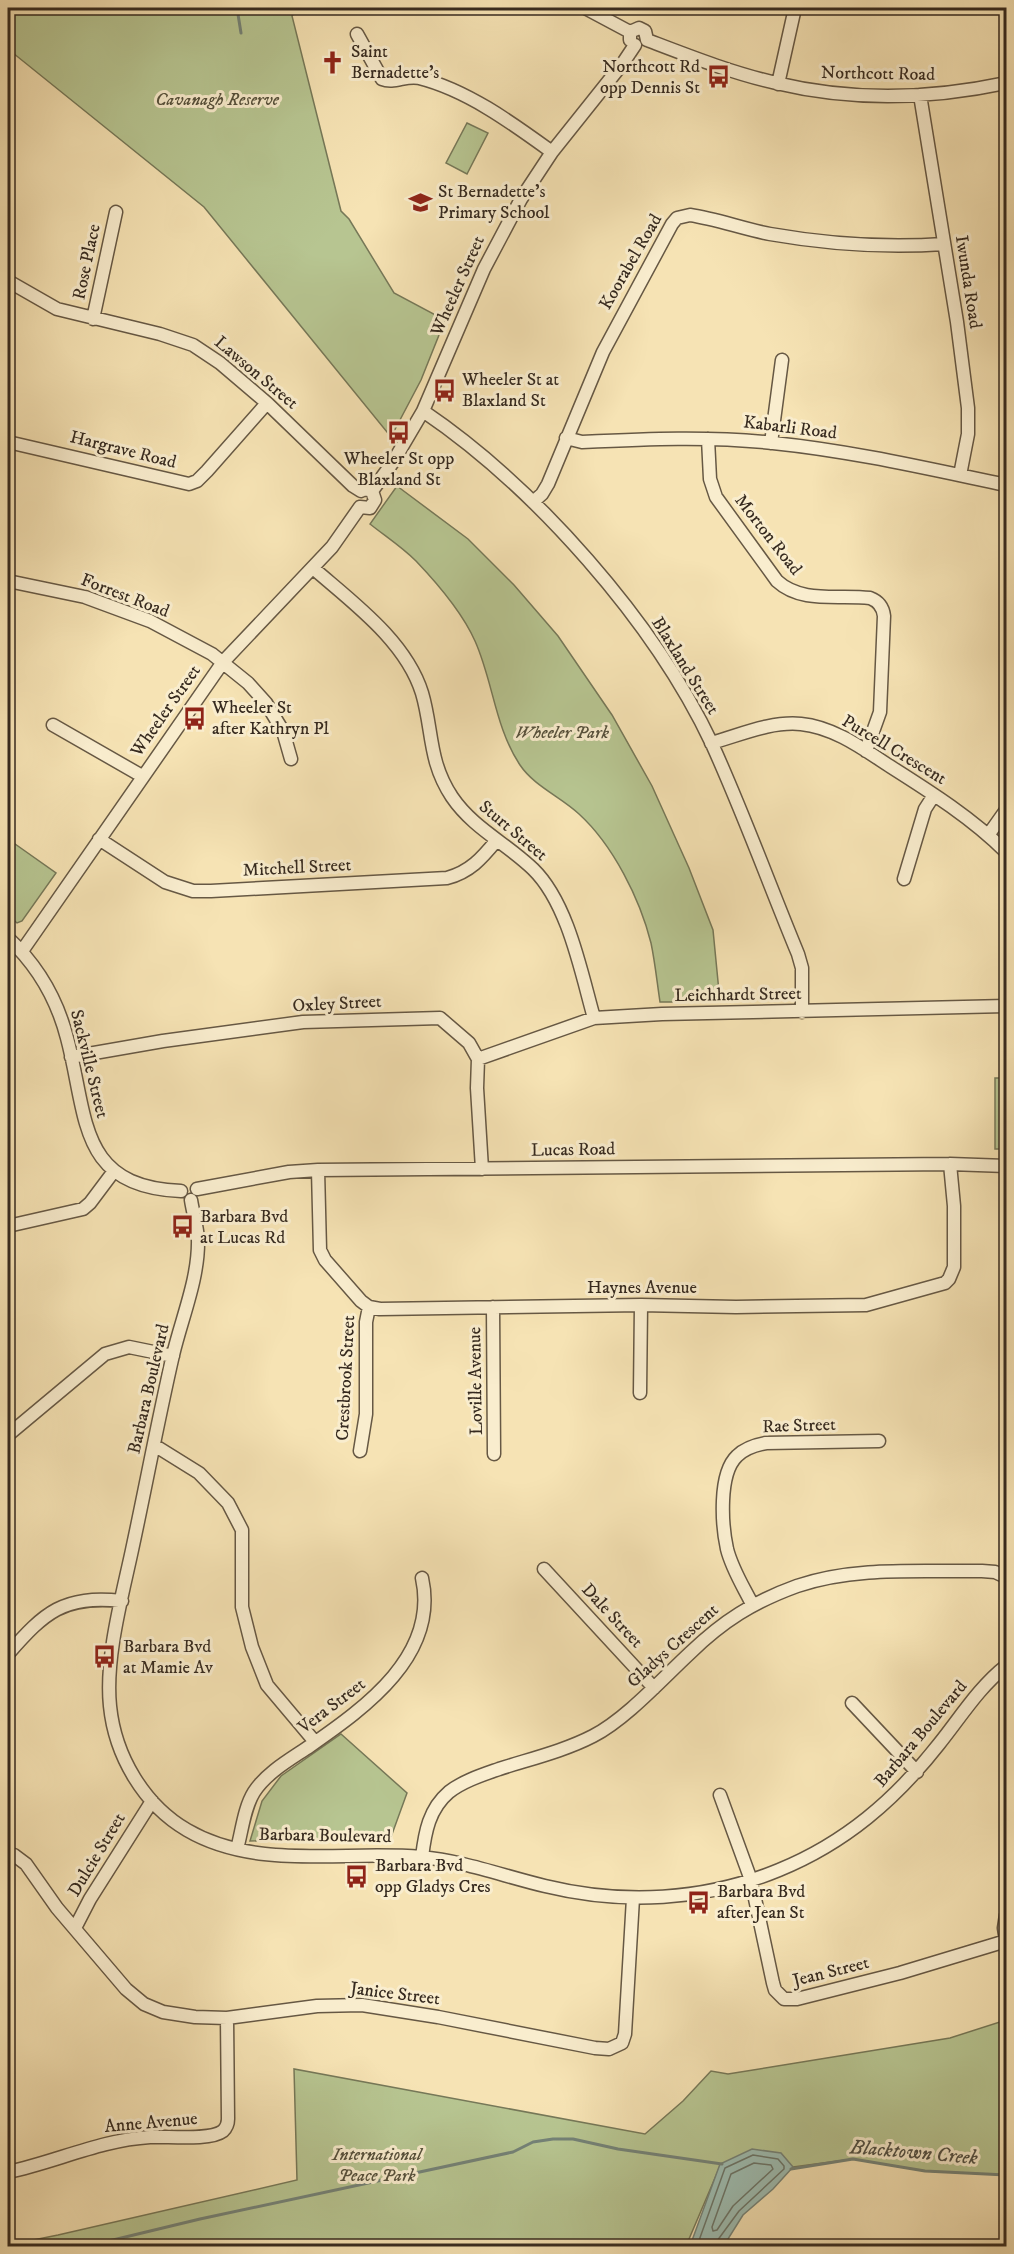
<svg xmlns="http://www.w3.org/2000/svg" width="1014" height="2254" font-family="'IM FELL DW Pica',serif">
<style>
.green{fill:#b7c591;stroke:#767858;stroke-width:1.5}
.water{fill:#9dbdb2;stroke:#748277;stroke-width:1.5}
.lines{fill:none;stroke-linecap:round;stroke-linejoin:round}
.shore{stroke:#6a7468;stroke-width:1.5}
.stream{stroke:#748277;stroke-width:3}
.minor-casing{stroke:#665844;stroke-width:15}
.minor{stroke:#f9edce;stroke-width:12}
.labels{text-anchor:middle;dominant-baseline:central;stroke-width:6;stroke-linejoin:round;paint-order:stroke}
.poi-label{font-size:18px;fill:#362a1f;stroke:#f9edce;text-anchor:start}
.street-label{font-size:18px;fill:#362a1f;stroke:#f9edce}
.park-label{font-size:18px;font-style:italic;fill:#56513c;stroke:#f9edce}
.water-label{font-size:20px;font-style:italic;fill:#504f44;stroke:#f9edce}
</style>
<rect width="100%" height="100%" fill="#f6e3b4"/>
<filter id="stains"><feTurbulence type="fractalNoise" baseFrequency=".00333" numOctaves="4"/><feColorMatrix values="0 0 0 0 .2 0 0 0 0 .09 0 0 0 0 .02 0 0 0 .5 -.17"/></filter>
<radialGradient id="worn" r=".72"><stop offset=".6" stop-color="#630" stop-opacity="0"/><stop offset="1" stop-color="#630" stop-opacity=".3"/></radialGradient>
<!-- green -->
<path class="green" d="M8,8H298L292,16L341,211L349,219L394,293L445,320L421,380L391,437L204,207L8,49Z
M467,123L488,133L467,174L446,163Z
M397,486L468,539L514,585L558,636L612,715L652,786L689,868L713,930L720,1002H660C657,982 655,962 651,943C640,899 613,845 579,814C561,797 534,786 520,765C495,728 493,681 475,641C463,614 436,582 416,561C402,547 385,536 370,524Z
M8,839L56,873L22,921L17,923L8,915Z
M995,1078H1006V1149H995Z
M341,1734L407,1793L391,1837L250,1841L262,1801L281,1776Z
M1006,2020V2175L925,2171L853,2159L793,2167L721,2164L686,2246H8V2245L58,2235L297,2180L294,2069L645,2134L683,2101L711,2071L728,2074L950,2038Z"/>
<!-- water -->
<path class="water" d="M752,2149L781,2153L793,2167L773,2189L743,2215L728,2239L719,2246H690L720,2164Z"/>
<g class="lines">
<!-- shore -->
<path class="shore" d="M754,2163L771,2165L773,2169L733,2206L717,2230L713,2231L712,2227L731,2174Z
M697,2246L725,2168L753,2155L778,2159L784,2166V2169L739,2211L717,2241L716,2246"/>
<!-- stream -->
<path class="stream" d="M237,8L241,33
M791,2169L853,2159L925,2171L1006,2175
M88,2246L200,2219L513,2152L533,2142L553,2139H573L618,2149L722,2164"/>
<defs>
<path id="minor" d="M585,8L630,32
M357,34L382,79C394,84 406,75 419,78C467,90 512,123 552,152
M630,40V32L639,28L645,31L647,40
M647,40C689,56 732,73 776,83C851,101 931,99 1006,83
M778,84L795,8
M920,95L957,322L968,408V434L960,475
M8,281L57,309L160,334L193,345L220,363L267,403L353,486L361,491
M93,319L116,212
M423,411C535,487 654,621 712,744C743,812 769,884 798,954L802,968V1012
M566,438L582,442C646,439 710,436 773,443C852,451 929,469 1006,485
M708,439L710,479L716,497L777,581C802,604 839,594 870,598C878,601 883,607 884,616L880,712L866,751
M8,442L189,484L197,481L207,471L267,403
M771,443L782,360
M372,491L393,462L423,411L484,269L521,199L552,152L623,63L635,45
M533,502L542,494L548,484L603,352L672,224L677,218L690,215C717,219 743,229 770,234C827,244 886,248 944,244
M360,507L370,508L375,500L372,491L364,489
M313,568C352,602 406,641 422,693C433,730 428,761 452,797C473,828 506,843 533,869C568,903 581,972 594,1018
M8,581L85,597L150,621L212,654L248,683L266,703L283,731L291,759
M53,725L142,776
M711,743C740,735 771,721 801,724C833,727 862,748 888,765C929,791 972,818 1006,852
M989,834L1006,810
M99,839L165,882L193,891H211L447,878C470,872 482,858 496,841
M904,879L925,809L934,795
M8,938C37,965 57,999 67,1038C88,1116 77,1187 181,1191
M22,951L223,662L332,547L360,507
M71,1057L163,1041L303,1022L440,1018L469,1043L478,1059L477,1088L482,1169
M478,1059L594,1018L662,1014L1006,1006
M318,1170L320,1250L325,1260L361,1301L369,1307L380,1309L641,1305L736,1307L866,1305L945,1283L949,1279L954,1267V1206L950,1164
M197,1189L289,1172L318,1170L950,1164L1006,1166
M191,1200C193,1213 197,1225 198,1239C199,1278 182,1317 173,1355C158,1420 146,1485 132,1550C122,1597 105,1658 110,1706C115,1756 144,1805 187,1830C257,1871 345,1850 421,1857C464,1861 503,1876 545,1886C623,1905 704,1901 779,1870C845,1843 895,1800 939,1744C960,1718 979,1687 1006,1666
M8,1226L83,1209L90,1203L114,1171
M493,1307L494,1454
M640,1393L641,1305
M8,1435L105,1354L129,1347L173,1356
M154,1445L199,1473L228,1503L242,1530V1607L252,1647L267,1685L315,1742
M360,1451L366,1414V1322L369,1307
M544,1569L654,1688
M752,1604C743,1586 732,1569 727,1549C722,1526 718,1474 737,1456C745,1448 755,1445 766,1443L879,1441
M8,1654C45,1612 63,1595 122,1601
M852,1703L917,1772
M720,1795L751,1880L773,1983L775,1990L784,1999H797L900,1973L1006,1941
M237,1849C242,1831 244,1808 254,1792C267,1772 291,1759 310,1746C366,1707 439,1655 422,1578
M8,1856L14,1855L26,1864L57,1908L126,1989L144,2004L163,2012L195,2017L227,2018L317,2006L362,2005L438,2017L595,2048L609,2049L622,2043L625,2034L633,1898
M422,1857C425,1832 429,1809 449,1792C463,1781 482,1775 499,1769C530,1759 564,1751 593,1736C626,1719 662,1679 690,1653C723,1621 753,1602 797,1586C855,1566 921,1572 982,1571L995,1572L1006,1577
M75,1928L90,1899L152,1801
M1006,1941L1004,1928L1006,1915
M8,2172C56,2162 100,2140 150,2137C167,2136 210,2141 223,2131C227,2127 228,2124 228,2119L227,2018"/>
</defs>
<!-- minor casing -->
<use href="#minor" class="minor-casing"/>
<!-- minor -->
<use href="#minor" class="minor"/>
</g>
<!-- icons -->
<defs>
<symbol id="church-bare" viewBox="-9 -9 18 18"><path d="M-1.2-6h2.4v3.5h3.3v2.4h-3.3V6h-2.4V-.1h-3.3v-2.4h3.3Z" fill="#8f2418" stroke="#f9edce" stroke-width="2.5" paint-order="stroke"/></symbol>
<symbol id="bus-bare" viewBox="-9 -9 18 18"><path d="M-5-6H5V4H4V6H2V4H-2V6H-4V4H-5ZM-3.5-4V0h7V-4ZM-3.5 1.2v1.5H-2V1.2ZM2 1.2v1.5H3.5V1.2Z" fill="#8f2418" stroke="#f9edce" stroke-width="2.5" paint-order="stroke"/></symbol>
<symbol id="school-bare" viewBox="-9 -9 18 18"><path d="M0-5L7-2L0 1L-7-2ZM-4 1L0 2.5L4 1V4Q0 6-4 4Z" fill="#8f2418" stroke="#f9edce" stroke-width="2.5" paint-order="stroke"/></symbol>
</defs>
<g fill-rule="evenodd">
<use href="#church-bare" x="316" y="46" width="33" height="33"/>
<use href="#bus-bare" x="702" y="60" width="33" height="33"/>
<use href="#school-bare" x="404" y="186" width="33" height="33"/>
<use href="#bus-bare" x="428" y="374" width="33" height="33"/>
<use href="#bus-bare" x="382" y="416" width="33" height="33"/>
<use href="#bus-bare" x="178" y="702" width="33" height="33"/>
<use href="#bus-bare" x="166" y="1210" width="33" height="33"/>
<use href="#bus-bare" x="88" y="1640" width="33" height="33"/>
<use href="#bus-bare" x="340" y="1860" width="33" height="33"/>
<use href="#bus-bare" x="682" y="1886" width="33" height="33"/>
</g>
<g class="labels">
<!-- poi labels -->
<g class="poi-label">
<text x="351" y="52">Saint<tspan x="351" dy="21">Bernadette's</tspan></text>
<text x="700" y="67" text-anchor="end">Northcott Rd<tspan x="700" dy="21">opp Dennis St</tspan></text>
<text x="438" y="192">St Bernadette's<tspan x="438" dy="21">Primary School</tspan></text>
<text x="462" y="380">Wheeler St at<tspan x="462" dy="21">Blaxland St</tspan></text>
<text x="399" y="459" text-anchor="middle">Wheeler St opp<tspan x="399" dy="21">Blaxland St</tspan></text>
<text x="212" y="708">Wheeler St<tspan x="212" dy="21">after Kathryn Pl</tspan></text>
<text x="200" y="1217">Barbara Bvd<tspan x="200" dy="21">at Lucas Rd</tspan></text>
<text x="123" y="1647">Barbara Bvd<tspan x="123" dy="21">at Mamie Av</tspan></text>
<text x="375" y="1866">Barbara Bvd<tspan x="375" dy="21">opp Gladys Cres</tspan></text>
<text x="717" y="1892">Barbara Bvd<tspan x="717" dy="21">after Jean St</tspan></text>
</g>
<!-- street labels -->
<g class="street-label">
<text transform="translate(878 74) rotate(1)">Northcott Road</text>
<text transform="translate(87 262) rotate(-78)">Rose Place</text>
<text transform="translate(631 262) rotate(-60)">Koorabel Road</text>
<text transform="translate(968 282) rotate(81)">Iwunda Road</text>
<text transform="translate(458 286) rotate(-66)">Wheeler Street</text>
<text transform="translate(256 373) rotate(40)">Lawson Street</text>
<text transform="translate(790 428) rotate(7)">Kabarli Road</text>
<text transform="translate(123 450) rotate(14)">Hargrave Road</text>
<text transform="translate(768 535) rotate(52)">Morton Road</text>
<text transform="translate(125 596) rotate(21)">Forrest Road</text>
<text transform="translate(685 666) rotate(58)">Blaxland Street</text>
<text transform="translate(166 711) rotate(-55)">Wheeler Street</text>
<text transform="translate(894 750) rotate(31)">Purcell Crescent</text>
<text transform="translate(513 831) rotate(40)">Sturt Street</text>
<text transform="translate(297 868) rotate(-3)">Mitchell Street</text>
<text transform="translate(738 995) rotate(-1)">Leichhardt Street</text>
<text transform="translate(337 1004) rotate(-3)">Oxley Street</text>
<text transform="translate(89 1064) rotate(76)">Sackville Street</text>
<text transform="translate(573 1150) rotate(-1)">Lucas Road</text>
<text x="642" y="1288">Haynes Avenue</text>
<text transform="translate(346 1378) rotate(-87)">Crestbrook Street</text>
<text transform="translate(476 1381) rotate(-91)">Loville Avenue</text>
<text transform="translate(149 1389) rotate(-77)">Barbara Boulevard</text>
<text transform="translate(799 1426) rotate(-2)">Rae Street</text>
<text transform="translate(612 1616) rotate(47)">Dale Street</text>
<text transform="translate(673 1646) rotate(-42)">Gladys Crescent</text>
<text transform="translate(332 1706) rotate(-37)">Vera Street</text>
<text transform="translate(921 1734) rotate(-50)">Barbara Boulevard</text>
<text transform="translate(325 1836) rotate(1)">Barbara Boulevard</text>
<text transform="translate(97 1855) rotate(-59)">Dulcie Street</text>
<text transform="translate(831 1972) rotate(-14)">Jean Street</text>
<text transform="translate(395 1994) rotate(7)">Janice Street</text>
<text transform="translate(151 2123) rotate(-5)">Anne Avenue</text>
</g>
<!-- park labels -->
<g class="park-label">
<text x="217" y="100">Cavanagh Reserve</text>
<text x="562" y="733">Wheeler Park</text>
<text x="377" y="2155">International<tspan x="377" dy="21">Peace Park</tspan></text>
</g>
<!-- water labels -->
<g class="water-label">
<text transform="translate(914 2153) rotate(5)">Blacktown Creek</text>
</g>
</g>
<!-- margin -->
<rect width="1014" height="2254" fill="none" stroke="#f6e3b4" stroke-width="30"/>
<rect x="9" y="9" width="996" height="2236" fill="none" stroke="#362a1f" stroke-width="3"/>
<rect x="15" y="15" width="984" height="2224" fill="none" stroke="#362a1f" stroke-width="1.5"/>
<rect width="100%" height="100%" filter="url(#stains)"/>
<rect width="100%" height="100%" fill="url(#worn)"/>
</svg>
